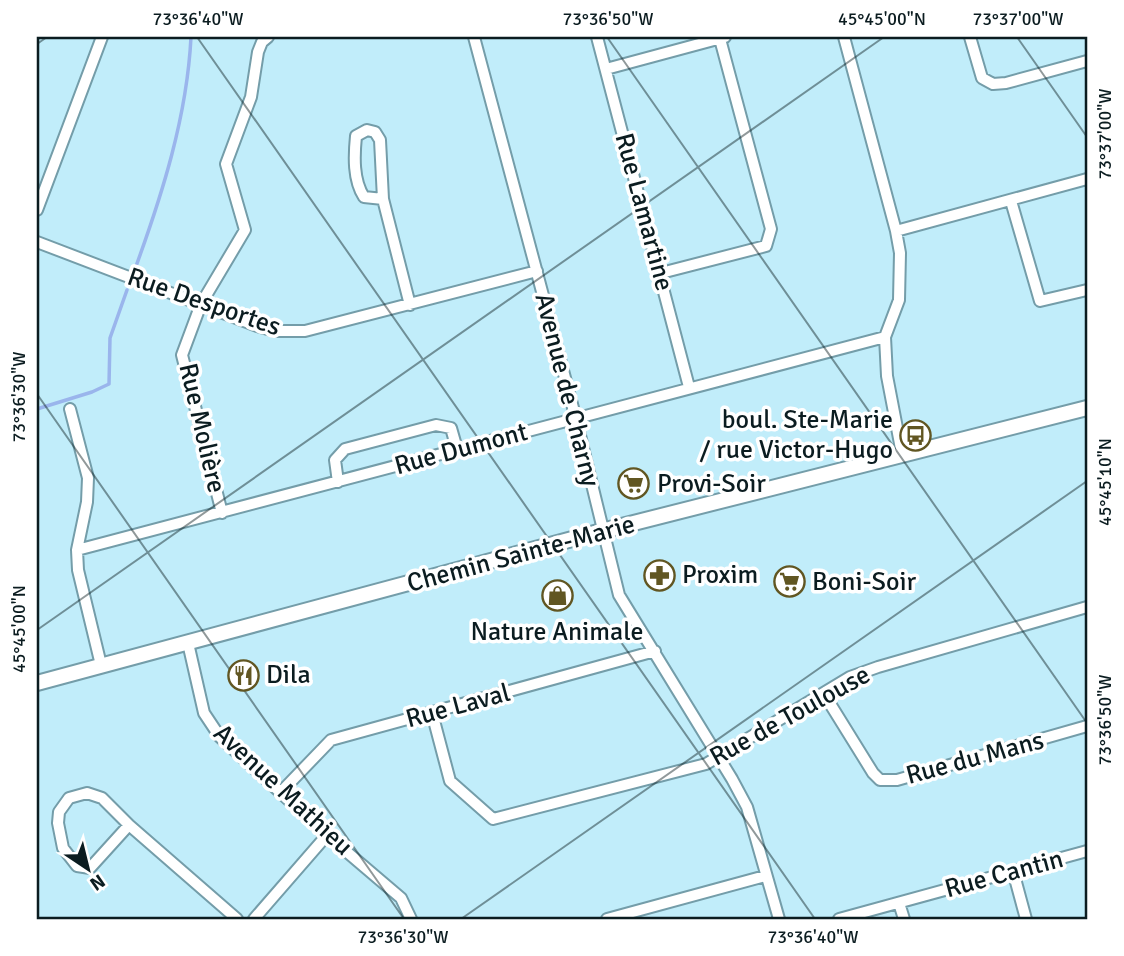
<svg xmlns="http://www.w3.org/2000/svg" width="1124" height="956" font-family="Signika,sans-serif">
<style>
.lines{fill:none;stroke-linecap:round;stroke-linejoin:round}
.stream{stroke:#9ab5ec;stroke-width:3.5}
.minor-casing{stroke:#749da9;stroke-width:14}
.tertiary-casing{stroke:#749da9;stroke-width:18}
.minor{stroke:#fff;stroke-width:10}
.tertiary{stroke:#fff;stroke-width:14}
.ticks{fill:none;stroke:#0b1c20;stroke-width:2;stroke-opacity:0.45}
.labels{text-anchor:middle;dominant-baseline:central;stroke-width:7;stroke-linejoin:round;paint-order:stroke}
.street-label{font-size:26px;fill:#0b1c20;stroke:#fff}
.poi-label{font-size:26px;fill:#0b1c20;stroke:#fff;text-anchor:start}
.neatline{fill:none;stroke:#0b1c20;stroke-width:2.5}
.ticks-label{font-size:18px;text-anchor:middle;fill:#0b1c20}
</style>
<rect width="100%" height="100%" fill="#c1edfa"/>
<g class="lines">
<!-- stream -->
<path class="stream" d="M135,269C162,195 187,117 191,37
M37,409L92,392L109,384L110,338L127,290"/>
<defs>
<path id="minor" d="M474,37L576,419L619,595L732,779L747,807L779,919
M597,37L689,387
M844,37L896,231L900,253L899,300L885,337L887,376L902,454
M970,37L982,78L993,84L1006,83L1087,61
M606,69L725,37
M383,199L364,197C353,180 354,156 356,136L367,130L375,132L380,140L383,199L410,305
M1011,201L1040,301L1087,290
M37,210L102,37
M896,231L1087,179
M37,242L257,326L275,331H305L537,271
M661,273L766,246L771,229L720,39
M70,409L88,478L87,502L77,550L78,570L101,665
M338,482L335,460L345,449L436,425L451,428L457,449
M222,513L182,355L201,304L245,230L226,164L251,97L258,52L262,42L268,37
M77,550L885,337
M188,643L204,713L220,737L327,835L401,898L411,919
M824,694L873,773L880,780H897L1087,726
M432,713L450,781L493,819L706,764L850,677L878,667L1087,607
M280,793L331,740L655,651
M129,825L90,868L77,866L63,848L58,823L59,812L69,798L87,793L102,798L129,825L237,919
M1013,871L1026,919
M899,903L904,919
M254,919L327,835
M607,919L765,876
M839,919L1087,851"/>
<path id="tertiary" d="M37,683L602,531L1087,408"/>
</defs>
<!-- minor casing -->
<use href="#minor" class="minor-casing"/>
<!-- tertiary casing -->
<use href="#tertiary" class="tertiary-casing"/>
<!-- minor -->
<use href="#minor" class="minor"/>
<!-- tertiary -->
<use href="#tertiary" class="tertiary"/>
</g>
<!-- ticks -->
<path class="ticks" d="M197,37L815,919M607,37L1087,723M1017,37L1087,137M37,44L47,37M37,394L404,919M37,630L884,37M461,919L1087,481"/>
<!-- icons -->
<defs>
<symbol id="bus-ring" viewBox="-11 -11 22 22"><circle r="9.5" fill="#fff" stroke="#615622" stroke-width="1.5"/><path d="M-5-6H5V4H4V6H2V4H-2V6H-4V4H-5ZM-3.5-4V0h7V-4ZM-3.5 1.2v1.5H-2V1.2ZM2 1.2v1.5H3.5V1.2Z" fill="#615622"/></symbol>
<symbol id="supermarket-ring" viewBox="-11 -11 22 22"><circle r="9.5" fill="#fff" stroke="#615622" stroke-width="1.5"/><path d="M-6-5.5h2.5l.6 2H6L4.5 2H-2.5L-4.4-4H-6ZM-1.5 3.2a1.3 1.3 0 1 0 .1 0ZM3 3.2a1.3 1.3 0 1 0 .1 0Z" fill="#615622"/></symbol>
<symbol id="pharmacy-ring" viewBox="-11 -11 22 22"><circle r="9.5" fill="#fff" stroke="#615622" stroke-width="1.5"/><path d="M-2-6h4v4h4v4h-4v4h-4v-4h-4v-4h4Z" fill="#615622"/></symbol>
<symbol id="shop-ring" viewBox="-11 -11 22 22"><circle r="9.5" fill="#fff" stroke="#615622" stroke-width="1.5"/><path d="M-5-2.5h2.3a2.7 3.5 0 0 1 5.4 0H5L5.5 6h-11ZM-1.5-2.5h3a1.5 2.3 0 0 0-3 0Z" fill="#615622"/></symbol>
<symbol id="restaurant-ring" viewBox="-11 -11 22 22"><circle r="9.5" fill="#fff" stroke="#615622" stroke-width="1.5"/><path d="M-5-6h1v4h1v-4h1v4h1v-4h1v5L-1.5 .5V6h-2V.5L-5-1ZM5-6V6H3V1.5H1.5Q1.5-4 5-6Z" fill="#615622"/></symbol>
</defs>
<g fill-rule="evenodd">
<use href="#bus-ring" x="898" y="418" width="35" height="35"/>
<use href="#supermarket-ring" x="616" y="466" width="35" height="35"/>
<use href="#pharmacy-ring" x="642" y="558" width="35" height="35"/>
<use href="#supermarket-ring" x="772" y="564" width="35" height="35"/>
<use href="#shop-ring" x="540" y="578" width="35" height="35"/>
<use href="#restaurant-ring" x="226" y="658" width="35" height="35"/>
</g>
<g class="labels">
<!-- street labels -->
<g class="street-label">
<text transform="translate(644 212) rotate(75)">Rue Lamartine</text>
<text transform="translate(204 302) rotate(19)">Rue Desportes</text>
<text transform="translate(567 390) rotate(76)">Avenue de Charny</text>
<text transform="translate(202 428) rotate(77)">Rue Molière</text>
<text transform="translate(461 449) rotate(-15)">Rue Dumont</text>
<text transform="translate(521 554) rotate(-15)">Chemin Sainte-Marie</text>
<text transform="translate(458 706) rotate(-15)">Rue Laval</text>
<text transform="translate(790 716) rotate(-29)">Rue de Toulouse</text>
<text transform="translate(975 758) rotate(-15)">Rue du Mans</text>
<text transform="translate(283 790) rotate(43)">Avenue Mathieu</text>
<text transform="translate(1004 874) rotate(-15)">Rue Cantin</text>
</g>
<!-- poi labels -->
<g class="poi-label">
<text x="893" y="420" text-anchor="end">boul. Ste-Marie<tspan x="893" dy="30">/ rue Victor-Hugo</tspan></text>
<text x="657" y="484">Provi-Soir</text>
<text x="682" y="575">Proxim</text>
<text x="812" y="582">Boni-Soir</text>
<text x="557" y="632" text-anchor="middle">Nature Animale</text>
<text x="266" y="675">Dila</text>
</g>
</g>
<!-- border -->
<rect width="1124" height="956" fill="none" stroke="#ffffff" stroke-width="77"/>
<!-- north arrow -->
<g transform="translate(88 869) rotate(145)" stroke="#ffffff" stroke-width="5" paint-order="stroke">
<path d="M0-5L12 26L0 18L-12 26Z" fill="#0b1c20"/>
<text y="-10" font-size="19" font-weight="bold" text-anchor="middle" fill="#0b1c20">N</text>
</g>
<rect x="38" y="38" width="1048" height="880" class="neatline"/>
<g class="ticks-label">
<text x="198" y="25">73°36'40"W</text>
<text x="608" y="25">73°36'50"W</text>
<text x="882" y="25">45°45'00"N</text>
<text x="1018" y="25">73°37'00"W</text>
<text transform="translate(1105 134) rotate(-90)" y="6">73°37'00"W</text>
<text transform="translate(19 397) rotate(-90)" y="6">73°36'30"W</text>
<text transform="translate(1105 482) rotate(-90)" y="6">45°45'10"N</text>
<text transform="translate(19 629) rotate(-90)" y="6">45°45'00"N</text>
<text transform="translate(1105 720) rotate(-90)" y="6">73°36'50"W</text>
<text x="403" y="943">73°36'30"W</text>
<text x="813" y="943">73°36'40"W</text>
</g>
</svg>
